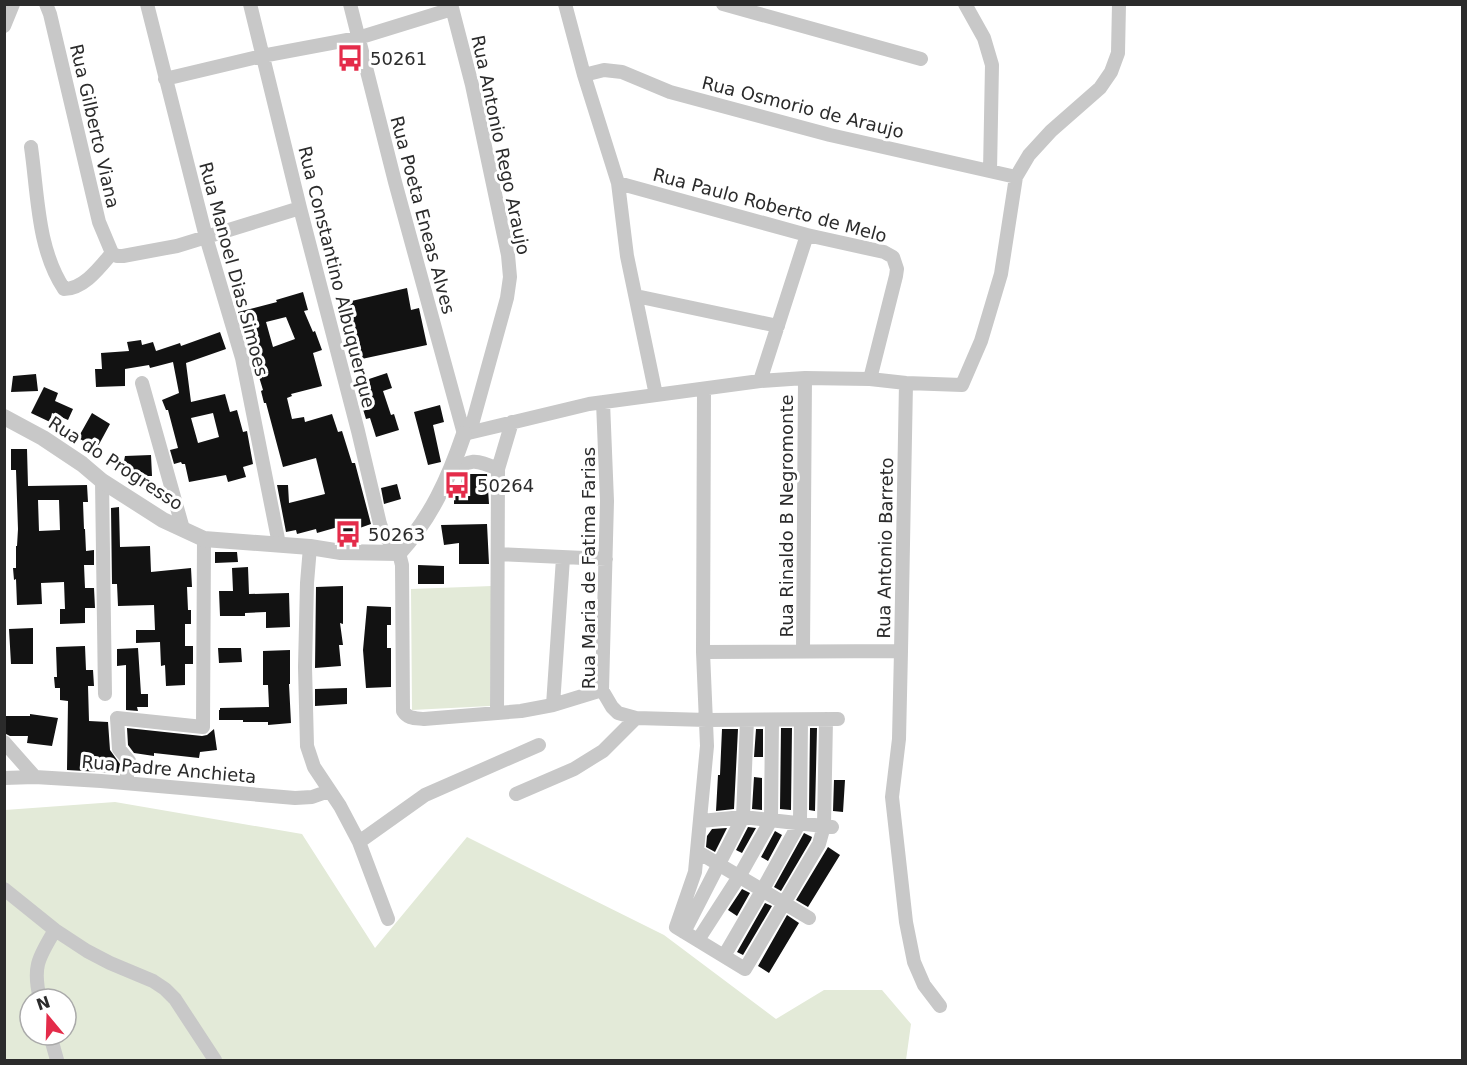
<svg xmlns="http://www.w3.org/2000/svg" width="1467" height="1065" font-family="'DejaVu Sans',sans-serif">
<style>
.green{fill:#e3ead8;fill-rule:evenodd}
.building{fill:#121212;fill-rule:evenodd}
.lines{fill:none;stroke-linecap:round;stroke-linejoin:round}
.minor{stroke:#c8c8c8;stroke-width:14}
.tertiary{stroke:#c8c8c8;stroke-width:16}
.labels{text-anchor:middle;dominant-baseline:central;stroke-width:6;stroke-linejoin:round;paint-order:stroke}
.poi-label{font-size:18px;fill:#2b2b2b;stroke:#fff;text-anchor:start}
.street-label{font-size:18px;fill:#2b2b2b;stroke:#fff}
</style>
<rect width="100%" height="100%" fill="#fff"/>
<!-- green -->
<path class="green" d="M492,586L490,706L412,710L411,589Z
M115,802L302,834L375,948L467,837L664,935L776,1019L824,990H882L911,1024L906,1060H5V810ZM30,999H66V1035H30Z"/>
<!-- building -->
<path class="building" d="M407,288L411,310L419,308L427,345L357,360L343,303Z
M303,292L308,310L304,311L313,332L315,331L322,350L313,353L322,386L291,394L292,396L287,398L292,419L304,417L305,422L332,414L338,432L342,431L352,463H355L371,524L354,530L355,534L340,538L338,527L317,533L316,529L297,534L296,530L286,532L277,485H288L289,503L325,494L316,458L283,467L266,403H264L261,391L263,390L256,367L253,368L251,354L238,312L277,302L276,300ZM286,317L295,339L273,347L266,322Z
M220,332L226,349L186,363L191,402L225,394L230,412L237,410L243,432L247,431L253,464L243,467L246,477L228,482L226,475L189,482L185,464H182L181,462L174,464L170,450L178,448L168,410H166L162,400L179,393L173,362L150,368L149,365L125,369V386L96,387L95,369H102L101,353L129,351L127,342L141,340L142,345L153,342L156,351L180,343L181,346ZM213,413L219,437L198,443L191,418Z
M387,373L392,388L383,391L391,415L394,414L399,430L376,437L370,418L366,419L362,406L365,405L357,383Z
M36,374L38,391L11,392L13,376Z
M44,387L58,393L55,401L73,409L68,420L52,413L50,422L31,413Z
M440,405L444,422L433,425L441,462L428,465L414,412Z
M92,413L110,424L97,448L78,438Z
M11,449H27L28,486L87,485L88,502H83L84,529H85L86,551L94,550V565H84L85,588H94L95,608H85V623L60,624V609H65L64,582L41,583L42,604L17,605L16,579L14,580L13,568H16V546H17L18,529L16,470H11ZM38,500H59L60,530L39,531Z
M151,455L152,476H121L125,456Z
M466,474H487L489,504H454V490H461L462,477Z
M397,484L401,499L384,504L381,488Z
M119,507L120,547L150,546L151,572L191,568L192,587H187L188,610H191V624H185V646H193V664H185V685L166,686L165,665L161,666L160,642L136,643V630H155L154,605L118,606L117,584H112L111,508Z
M487,524L489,564H459V543L444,545L441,525Z
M215,552H237L238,562L215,563Z
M418,565L444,566V584H418Z
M248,567L249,594L289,593L290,627L266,628V612L245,613V616H220L219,591H233L232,568Z
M343,586V624L340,623L343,645H339L341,666L315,668L316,587Z
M367,606L391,607V625H387V648H391V687L366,688L363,650Z
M33,628V664H11L9,629Z
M85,646L86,670H93L94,686H88L89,721L108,722L110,750L120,764L118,773L67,770L68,701L60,700V688H55L54,677H57L56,647Z
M138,648L141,694H148V707H137L138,711L126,710V665L117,666V649Z
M218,648H241L242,662L219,663Z
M290,650V684H289L291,723L268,725V722H243V720H219V710H220V708L269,707L268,685H263V651Z
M347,688V704L315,706V689Z
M30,714L58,718L52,746L27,743L28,736H10L4,733V716H30Z
M127,728L202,736L207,735L214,729L217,750L200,752L199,758L154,753V756L134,753L128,745Z
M781,728H792L791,810L780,809Z
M810,728H817L815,811L809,810Z
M722,729H738L734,809L716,811L718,775H720Z
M756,729H763V757H754Z
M754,777L762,778V810L752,809Z
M834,780H845L843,812L833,811Z
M748,827L756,828L742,853L736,850Z
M727,828L715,852L706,847L707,836L712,829Z
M775,831L782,835L768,861L761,857Z
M804,833L812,837L811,840L781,891L774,887Z
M828,847L840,855L808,907L796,900Z
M742,889L750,893L737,916L728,910Z
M765,903L772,906L743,955L737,952Z
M787,915L799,923L769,973L758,966Z"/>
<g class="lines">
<!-- minor -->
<path class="minor" d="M46,4L50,14L99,222L112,253
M147,4L206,237L242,358L279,544
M250,4L300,208L358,431L380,524L384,535L399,553L402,565L403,711C408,719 415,718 424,719L521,711L553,705L602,690
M350,4L395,182L464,434L589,404L760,381L805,378L870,379L906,383L962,385L981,341L1001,274L1016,177L1029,155L1051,131L1100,88L1111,72L1118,53L1119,4
M451,4L472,85L508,255L510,277L507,298L470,432
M565,4L584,75L618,183L627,256L656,395
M723,4L921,59
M965,4L984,38L992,65L990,171
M4,26L13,4
M584,75L604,70L622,72L670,92L830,135L1016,177
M165,79L262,56L358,38L452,9
M31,147C38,195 37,248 64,289C84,289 100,267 112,253
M618,183L807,235L884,252L893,257L897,269L896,276L870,379
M112,253L117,256H123L177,246L300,208
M636,296L778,326
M760,381L807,235
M142,383L183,529
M704,389L703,652L707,746L695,872L676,927L745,969L819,844L824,826L826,719
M603,402L607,501L602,690L612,707L618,713L636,718L707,720L838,719
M450,474C470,458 475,459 498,469
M102,481L105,694
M310,547L307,583L305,667L307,746L314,767L340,806L359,842L388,919
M499,554L606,559
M803,651L805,378
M901,651L899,739L892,797L906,922L914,962L924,985L940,1006
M703,652L901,651L906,383
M553,705L563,558
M497,713L498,469L512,422
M4,742L35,777
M4,778L35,777L101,781L295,798L312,797L329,791
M126,783L129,761L119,749L117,718L203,727L204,539
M516,794L574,769L603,751L636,718
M701,821L743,817L832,827
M359,842L425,795L539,745
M698,852L809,918
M4,889L55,930L87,951L110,963L153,981L165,989L175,999L215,1060
M684,932L743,817L747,720
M698,940L740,875L771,820L772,720
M724,956L763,889L800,822L801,720
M40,999C32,966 39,957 55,930
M50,1035L57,1060"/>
<!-- tertiary -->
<path class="tertiary" d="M4,417L43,438L82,464L102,481L163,520L204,539L310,547L341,552L399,553C431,518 449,478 464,434"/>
</g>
<!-- icons -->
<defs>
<symbol id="bus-bare" viewBox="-9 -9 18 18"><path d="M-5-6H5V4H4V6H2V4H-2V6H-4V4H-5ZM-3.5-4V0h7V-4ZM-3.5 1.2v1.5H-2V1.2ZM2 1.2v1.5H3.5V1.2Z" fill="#e42c4a" stroke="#fff" stroke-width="2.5" paint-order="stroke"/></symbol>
</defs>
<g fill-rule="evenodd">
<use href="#bus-bare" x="331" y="39" width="38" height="38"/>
<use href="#bus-bare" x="438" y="466" width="38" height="38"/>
<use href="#bus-bare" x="329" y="515" width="38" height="38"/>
</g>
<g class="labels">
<!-- poi labels -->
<g class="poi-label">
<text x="370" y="58">50261</text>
<text x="477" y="485">50264</text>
<text x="368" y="534">50263</text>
</g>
<!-- street labels -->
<g class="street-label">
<text transform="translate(803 107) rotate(14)">Rua Osmorio de Araujo</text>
<text transform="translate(95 126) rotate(77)">Rua Gilberto Viana</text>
<text transform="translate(501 145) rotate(78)">Rua Antonio Rego Araujo</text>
<text transform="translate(770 205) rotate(15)">Rua Paulo Roberto de Melo</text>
<text transform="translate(423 215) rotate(75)">Rua Poeta Eneas Alves</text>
<text transform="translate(234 269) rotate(75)">Rua Manoel Dias Simoes</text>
<text transform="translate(337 277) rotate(76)">Rua Constantino Albuquerque</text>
<text transform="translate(116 463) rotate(33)">Rua do Progresso</text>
<text transform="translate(786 516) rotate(-90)">Rua Rinaldo B Negromonte</text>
<text transform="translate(885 548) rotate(-89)">Rua Antonio Barreto</text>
<text transform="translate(588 568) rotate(-90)">Rua Maria de Fatima Farias</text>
<text transform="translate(169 769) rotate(5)">Rua Padre Anchieta</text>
</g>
</g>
<!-- border -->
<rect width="1467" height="1065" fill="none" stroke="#2b2b2b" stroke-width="12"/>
<!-- north arrow -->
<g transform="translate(48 1017) rotate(341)"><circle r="28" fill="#ffffff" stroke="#aaaaaa" stroke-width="1.5"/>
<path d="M0-4.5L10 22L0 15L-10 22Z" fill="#e42c4a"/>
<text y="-9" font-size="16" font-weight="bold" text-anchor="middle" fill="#2b2b2b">N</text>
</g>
</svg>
